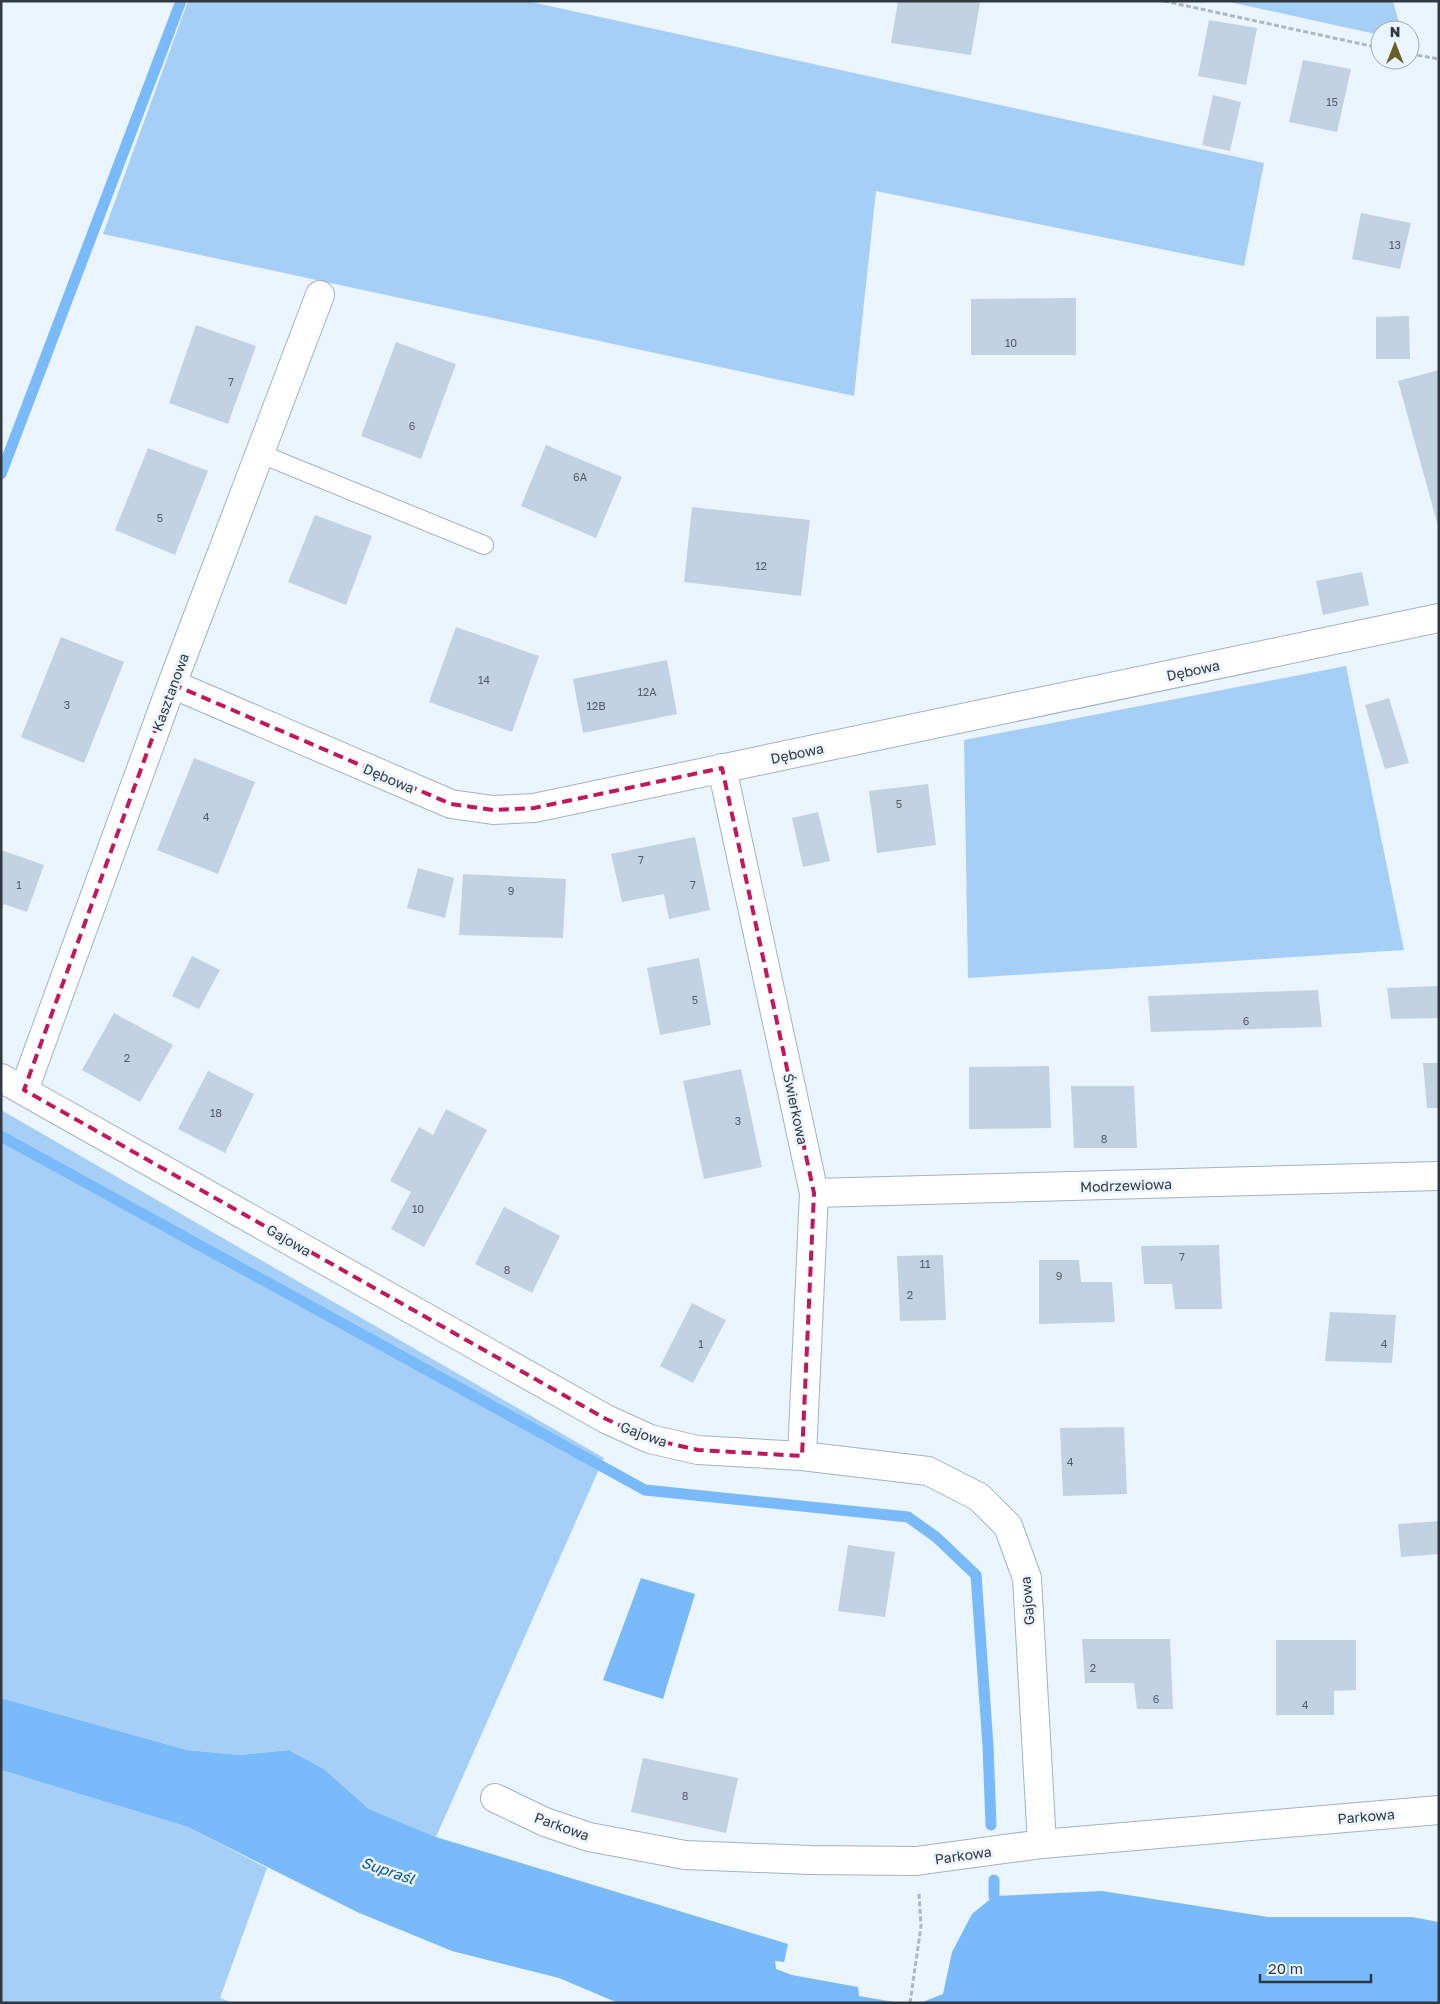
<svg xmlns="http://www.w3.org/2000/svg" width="1440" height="2004" font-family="'Golos Text',sans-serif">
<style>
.green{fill:#a6cff8}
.water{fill:#79bbfa}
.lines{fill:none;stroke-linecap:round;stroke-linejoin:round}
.stream{stroke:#79bbfa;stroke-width:11}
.building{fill:#c2d2e3}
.lane-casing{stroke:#a3b3c3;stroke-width:20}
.street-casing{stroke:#a3b3c3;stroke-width:30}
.path{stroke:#afb8c1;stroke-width:3;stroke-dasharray:5 2.5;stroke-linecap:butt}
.lane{stroke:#fff;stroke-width:18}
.street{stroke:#fff;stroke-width:28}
.marked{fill:none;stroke:#c2185b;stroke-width:4;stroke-dasharray:10 6;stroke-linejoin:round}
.labels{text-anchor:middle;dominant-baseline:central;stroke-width:5;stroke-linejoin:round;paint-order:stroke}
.number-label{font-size:11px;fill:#565e68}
.street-label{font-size:14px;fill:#32383f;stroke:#ebf5ff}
.water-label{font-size:15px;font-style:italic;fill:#06548c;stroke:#ebf5ff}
</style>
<rect width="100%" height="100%" fill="#ebf5ff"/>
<!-- green -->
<path class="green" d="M188,1H527L1264,163L1244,266L876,191L854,396L103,234Z
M1225,1H1393L1401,30H1380V35Z
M1346,666L1404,950L968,978L964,740Z
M1,1110L604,1458L436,1837L369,1809L324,1769L289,1750L240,1755L187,1750L1,1698Z
M1,1770L188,1827L267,1868L220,1998L233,2003H1Z"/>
<!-- water -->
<path class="water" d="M641,1578L695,1594L663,1699L603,1680Z
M1,1698L187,1750L240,1755L289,1750L324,1769L369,1809L436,1837L788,1944L784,1962L775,1961L776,1969L792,1975L858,1987L859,1996L900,2003H618L559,1978L452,1951L357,1912L188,1827L1,1770Z
M1102,1891L1268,1917H1412L1439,1922V2003H920L943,1994L952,1952L972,1914L994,1896Z"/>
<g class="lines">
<!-- stream -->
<path class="stream" d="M1,474L181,1
M1,1136L645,1490L908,1517L936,1537L976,1575L988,1746L991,1825
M994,1880V1896"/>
</g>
<!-- building -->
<path class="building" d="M898,1H969L980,3L971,55L891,43Z
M1209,20L1257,28L1246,85L1198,76Z
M1303,60L1351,69L1337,132L1289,122Z
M1213,95L1241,102L1230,151L1202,145Z
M1361,213L1411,223L1400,269L1352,259Z
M1076,298V355H971V299Z
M1409,316L1410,359H1376V317Z
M196,325L256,346L228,424L169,403Z
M396,342L456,364L421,459L361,436Z
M1439,370V526H1438L1398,381Z
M546,445L622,477L596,538L521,506Z
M148,448L208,471L175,555L115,530Z
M692,507L810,520L801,596L684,582Z
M315,515L372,536L346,605L288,582Z
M1362,572L1369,605L1323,615L1316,581Z
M456,627L539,656L512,732L429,702Z
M61,637L124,662L84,763L21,737Z
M667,660L677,714L583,733L573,679Z
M1389,698L1409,763L1385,769L1365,705Z
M194,758L255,782L218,874L157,850Z
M928,784L936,845L877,853L869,791Z
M818,812L830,861L803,867L792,818Z
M695,837L710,910L669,919L664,894L622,902L611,854Z
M1,850L44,865L27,912L4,904L1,911Z
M418,868L454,878L445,918L407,908Z
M463,874L566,879L563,938L459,935Z
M192,956L220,970L199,1009L172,996Z
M699,958L711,1025L660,1035L647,968Z
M1439,986V1018L1391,1019L1387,988Z
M1318,990L1322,1027L1151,1032L1148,996Z
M114,1013L173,1045L140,1102L82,1070Z
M1423,1063H1439V1108H1427Z
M1049,1066L1051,1128L969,1129V1067Z
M741,1069L762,1167L704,1179L683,1081Z
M208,1071L254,1094L225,1153L178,1129Z
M1071,1086H1134L1137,1148H1074Z
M446,1109L487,1130L424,1247L391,1229L411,1192L390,1181L419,1127L433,1135Z
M504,1207L560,1236L532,1293L475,1264Z
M1219,1245L1222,1309H1175L1172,1284H1144L1141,1246Z
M943,1255L946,1320L900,1321L897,1256Z
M1039,1260H1079L1081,1282H1112L1115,1322L1039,1324Z
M692,1303L726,1320L693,1383L660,1366Z
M1330,1312L1396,1315L1392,1363L1325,1361Z
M1124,1427L1127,1494L1063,1496L1060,1428Z
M1439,1521V1554L1401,1557L1398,1524Z
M848,1545L895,1552L885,1617L838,1611Z
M1082,1639H1170L1173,1709H1137L1134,1683H1085Z
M1276,1640H1356V1690L1334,1691V1715H1276Z
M643,1758L738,1778L726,1833L631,1812Z"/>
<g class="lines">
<defs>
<path id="lane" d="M261,454L484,545"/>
<path id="street" d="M172,684L451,804L493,810L534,808L1439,618
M722,768L814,1193L802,1456
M1,1078L606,1419L650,1439L698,1450L802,1456L928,1471L979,1497L1008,1526L1027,1578L1042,1844
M24,1090L172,684L320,295
M814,1193L1439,1176
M495,1798L545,1822L589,1837L685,1855L810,1860L916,1861L1042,1844L1439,1810"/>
</defs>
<!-- lane casing -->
<use href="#lane" class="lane-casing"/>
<!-- street casing -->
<use href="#street" class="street-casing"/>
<!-- path -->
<path class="path" d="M1164,1L1380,48
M1410,54L1439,59
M910,2003L921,1926L919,1894"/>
<!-- lane -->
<use href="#lane" class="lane"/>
<!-- street -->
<use href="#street" class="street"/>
</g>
<!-- marked area -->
<path class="marked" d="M172,684L451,804L493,810L534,808L722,768L814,1193L802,1456L698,1450L650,1439L606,1419L24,1090Z"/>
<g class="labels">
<!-- number labels -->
<g class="number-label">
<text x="1332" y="101">15</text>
<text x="1395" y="244">13</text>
<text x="1011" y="342">10</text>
<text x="231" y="381">7</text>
<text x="412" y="425">6</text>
<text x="580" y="476">6A</text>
<text x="160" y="517">5</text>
<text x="761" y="565">12</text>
<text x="484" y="679">14</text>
<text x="647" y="691">12A</text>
<text x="67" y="704">3</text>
<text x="596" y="705">12B</text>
<text x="899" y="803">5</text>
<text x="206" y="816">4</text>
<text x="641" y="859">7</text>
<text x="19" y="884">1</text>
<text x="693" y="884">7</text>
<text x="511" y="890">9</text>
<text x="695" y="999">5</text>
<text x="1246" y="1020">6</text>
<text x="127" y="1057">2</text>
<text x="216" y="1112">18</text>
<text x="738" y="1120">3</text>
<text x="1104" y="1138">8</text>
<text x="418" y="1208">10</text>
<text x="1182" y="1256">7</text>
<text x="925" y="1263">11</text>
<text x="507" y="1269">8</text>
<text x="1059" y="1275">9</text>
<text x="910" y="1294">2</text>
<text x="701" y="1343">1</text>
<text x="1384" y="1343">4</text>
<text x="1070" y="1461">4</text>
<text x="1093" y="1667">2</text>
<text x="1156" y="1698">6</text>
<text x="1305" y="1704">4</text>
<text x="685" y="1795">8</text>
</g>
<!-- street labels -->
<g class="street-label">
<text transform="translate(1193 670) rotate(-12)">Dębowa</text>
<text transform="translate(170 692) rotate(-70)">Kasztanowa</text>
<text transform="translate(797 753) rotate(-12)">Dębowa</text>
<text transform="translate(389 778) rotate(23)">Dębowa</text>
<text transform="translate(796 1109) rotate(78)">Świerkowa</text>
<text transform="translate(1126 1185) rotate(-2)">Modrzewiowa</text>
<text transform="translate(289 1240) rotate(30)">Gajowa</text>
<text transform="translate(644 1434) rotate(20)">Gajowa</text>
<text transform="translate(1027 1601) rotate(-95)">Gajowa</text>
<text transform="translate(1366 1816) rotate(-5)">Parkowa</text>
<text transform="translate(562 1826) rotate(20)">Parkowa</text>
<text transform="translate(963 1855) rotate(-8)">Parkowa</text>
</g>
<!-- water labels -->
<g class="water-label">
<text transform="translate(388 1870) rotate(19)">Supraśl</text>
</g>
</g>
<!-- border -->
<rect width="1440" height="2004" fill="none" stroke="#32383f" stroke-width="5"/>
<!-- north arrow -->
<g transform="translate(1395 45)"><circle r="24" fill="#ebf5ff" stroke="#a1a9b2"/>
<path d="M0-4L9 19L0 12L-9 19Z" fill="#695f2b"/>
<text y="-8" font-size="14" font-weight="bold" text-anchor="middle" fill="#32383f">N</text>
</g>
<!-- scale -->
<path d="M1260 1974v8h111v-8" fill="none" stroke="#32383f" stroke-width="2.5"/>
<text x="1268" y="1974" font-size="15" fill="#32383f" stroke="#ebf5ff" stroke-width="4" paint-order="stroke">20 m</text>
</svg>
